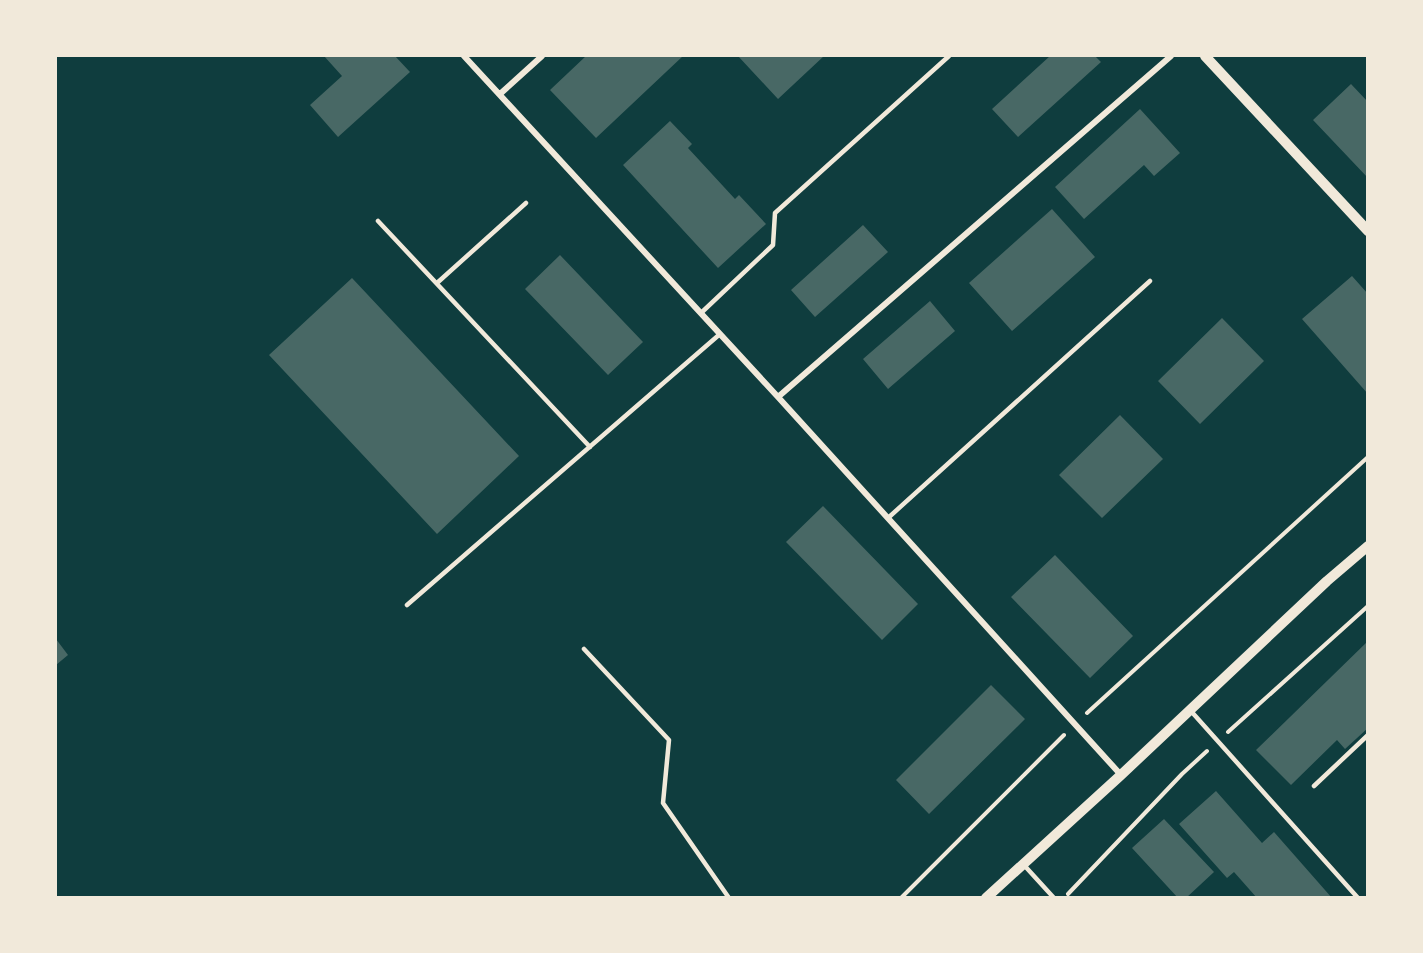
<svg xmlns="http://www.w3.org/2000/svg" width="1423" height="953" font-family="'Alegreya Sans',sans-serif">
<style>
.building{fill:#486865}
.lines{fill:none;stroke-linecap:round;stroke-linejoin:round}
.path{stroke:#f1e9da;stroke-width:4}
.service{stroke:#f1e9da;stroke-width:4.5}
.minor{stroke:#f1e9da;stroke-width:6}
.tertiary{stroke:#f1e9da;stroke-width:10}
</style>
<rect width="100%" height="100%" fill="#0f3d3e"/>
<!-- building -->
<path class="building" d="M324,56H395L410,72L338,137L310,105L342,76Z
M586,56H683L596,138L550,90Z
M738,56H824L778,99Z
M1050,56H1095L1101,62L1018,137L992,109Z
M1351,84L1368,102V178L1313,120Z
M1140,109L1180,153L1154,176L1144,165L1084,219L1055,187Z
M670,121L692,144L688,148L735,199L739,195L766,224L718,268L623,165Z
M1052,209L1095,257L1012,331L969,283Z
M863,225L888,252L815,317L791,290Z
M560,255L643,342L608,375L525,289Z
M1352,276L1368,294V394L1302,319Z
M352,278L519,456L437,534L269,355Z
M930,301L955,331L888,389L863,359Z
M1222,318L1264,361L1200,424L1158,381Z
M1120,415L1163,459L1102,518L1059,475Z
M823,506L918,604L882,640L786,542Z
M1055,555L1133,636L1090,678L1011,597Z
M56,639L68,655L56,665Z
M1368,641V728L1345,749L1337,740L1291,785L1256,750Z
M991,685L1025,719L929,814L896,780Z
M1216,791L1262,843L1274,832L1332,898H1257L1234,872L1227,878L1179,824Z
M1164,819L1214,872L1186,898H1178L1132,848Z"/>
<g class="lines">
<!-- path -->
<path class="path" d="M1087,713L1368,457
M1228,732L1368,606
M1068,894L1182,774L1207,751
M901,898L1064,735"/>
<!-- service -->
<path class="service" d="M378,221L590,447
M437,283L526,203
M701,313L773,245L775,213L949,56
M888,518L1150,281
M407,605L720,334
M584,649L669,740L663,803L729,898
M1190,710L1358,898
M1314,786L1368,735
M1023,864L1054,898"/>
<!-- minor -->
<path class="minor" d="M464,56L778,397L1121,775
M500,94L542,56
M778,397L1171,56"/>
<!-- tertiary -->
<path class="tertiary" d="M1205,56L1368,231
M986,898L1121,775L1327,581L1368,546"/>
</g>
<!-- border -->
<rect width="1423" height="953" fill="none" stroke="#f1e9da" stroke-width="114"/>
</svg>
